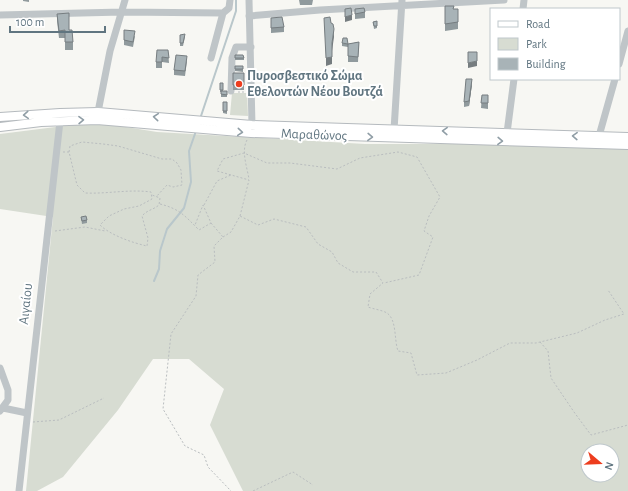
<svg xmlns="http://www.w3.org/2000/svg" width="628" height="491" font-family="'Alegreya Sans',sans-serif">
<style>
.green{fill:#d7dcd2;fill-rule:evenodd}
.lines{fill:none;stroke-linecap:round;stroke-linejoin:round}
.stream{stroke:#b9c7cb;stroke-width:2}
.major-casing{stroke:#b5babe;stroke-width:10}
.path{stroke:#b9bdbf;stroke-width:1;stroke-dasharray:2 2;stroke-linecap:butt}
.minor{stroke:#bfc5c8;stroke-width:7}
.major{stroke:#fff;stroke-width:8}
.wall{fill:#909a9d}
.shaded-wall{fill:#767d80}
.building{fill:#a8b3b7;stroke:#767d80}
.oneway{stroke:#909ea6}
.poi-dot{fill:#ed3d1e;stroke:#fff;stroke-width:1.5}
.labels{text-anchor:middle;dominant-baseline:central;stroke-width:4;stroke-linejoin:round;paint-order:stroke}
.poi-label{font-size:14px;font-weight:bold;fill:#607580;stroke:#fff;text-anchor:start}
.street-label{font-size:14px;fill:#607580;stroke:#fff}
</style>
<rect width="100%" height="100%" fill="#f7f7f3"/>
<!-- green -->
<path class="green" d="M232,93H247L248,116L230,115Z
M95,122L157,132L365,144H470L628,149V491H243L210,425L224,389L189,359H153L118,410L63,477L37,491H26L53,217L0,209V134ZM588,451H612V475H588Z"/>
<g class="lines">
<!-- stream -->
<path class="stream" d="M200,119L236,11V0
M154,281L159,269L160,251L167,229L184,208L191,182L189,151L196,131"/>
<defs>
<path id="major" d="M0,117L60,113L98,112L252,125L628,137
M0,127L41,122L97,120L251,133L628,145"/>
</defs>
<!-- major casing -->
<use href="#major" class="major-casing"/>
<!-- path -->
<path class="path" d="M238,92H245
M247,140C241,151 247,167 249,179
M63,152H69L77,185L85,193C108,194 129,189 151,192L152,199L139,206L124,209L109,216L100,225C110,235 133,243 147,246L148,238L142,216C147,210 153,210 159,205L160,198L152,195
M69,152L70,146L82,142L103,144L118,146L162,159H172L177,163L181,170L182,185L173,187L167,185L156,197
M160,204C180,209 185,216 199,230L211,223L203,205L195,225
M204,205L217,181L231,175
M240,216L249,180L217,171L223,159L244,153L267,163H290L337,169L360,158L398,152L417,157L440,197L429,216L424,231L433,237L419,275L384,283
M211,223L223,237L214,246L215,262L198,275L196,296L171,334L163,409L185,446L204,455L208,467L231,491
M55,231L85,227L105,231
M223,237L231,232L240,216L258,225L274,219L306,227L318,244L332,252L338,263L353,272H376L383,283L370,294L368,307C373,309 382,310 387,313C397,320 394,340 398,351L411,353L417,375L446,373L477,360L510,343H536L577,333L605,320L624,314L608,290
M540,342L548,351L551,378L574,412L591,435L628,425
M33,422L59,420L104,398
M253,491L293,472L313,485"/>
<!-- minor -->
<path class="minor" d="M249,0L252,125
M523,9L524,0
M223,13L229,8L230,0
M0,15L122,12L223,13
M249,16L320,10L504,0
M211,58L223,13
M619,64L628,31
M231,91L232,58L236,47H251
M98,112L110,51L125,0
M394,130L402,0
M507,133L514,79
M599,136L615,79
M0,368L8,390V400L0,411
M3,408L27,413
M19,491L60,121"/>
<!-- major -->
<use href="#major" class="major"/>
</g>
<!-- wall -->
<path class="wall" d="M23,0H29V2L23,1Z
M299,0H313L312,5H300Z
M445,6L454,9H458V29L445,31Z
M355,9L365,12V18L355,19Z
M57,14L69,30L73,42V50H65V38H59L57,21Z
M271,18L284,27V32L271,33Z
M377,21V28L374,29L373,22Z
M180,35L185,37L183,46H180Z
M135,36L133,47L124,45V40Z
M359,42L358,62H348V47L342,46V43L348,44Z
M168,50L169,63L162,62V68H156V62Z
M235,55L244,58V60H235Z
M187,61L185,76L174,75V70Z
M235,66H243V72L235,71Z
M233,73H244V90H233Z
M223,83V91H227V97H221V92H220V90Z
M472,84L469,106L464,107V102Z
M482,95H488V109L481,108Z
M227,102V114L223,113V111Z
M81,217L87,220V223L82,224Z"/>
<!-- shaded-wall -->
<path class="shaded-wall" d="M352,15V20L345,22V17Z
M334,29V37L332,51V43Z
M332,57V64L326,66V58Z
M477,61V66L468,68V63Z
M472,79V84L469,106V101Z"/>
<!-- building -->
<path class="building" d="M445,6H454L453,9H458V22L445,24Z
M351,8L352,15L345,17V9Z
M364,8L365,12L355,14V9Z
M69,13V30H72L73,42H65V30L59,31L57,14Z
M282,17L284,27L271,28V18Z
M330,17L331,23L333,24L334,29L332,43V57L326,58L324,18Z
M377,21V26H374L373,22Z
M124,30L135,31L133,42L124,40Z
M185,34L183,43H180V35Z
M343,38H347L348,44L342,43Z
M359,42L358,57L348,56V44Z
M157,50H168L169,58L162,57V62H156Z
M468,52H477V61L468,63Z
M176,55L187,56L185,71L174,70Z
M235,55H243L244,58H235Z
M235,66H243V69H235Z
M233,73H244V85H233Z
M466,79H472L469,101L464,102Z
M220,83H223V90H220Z
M221,91H227V95L221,94Z
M482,95H488V103H481Z
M223,102H227V111H223Z
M86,216L87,220L82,221L81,217Z"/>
<!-- one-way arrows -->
<defs><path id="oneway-chevron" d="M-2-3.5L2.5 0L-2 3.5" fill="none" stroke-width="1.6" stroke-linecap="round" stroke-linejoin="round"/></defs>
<g class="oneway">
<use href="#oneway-chevron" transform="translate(26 115) rotate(176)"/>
<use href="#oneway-chevron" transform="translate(156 117) rotate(-175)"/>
<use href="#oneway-chevron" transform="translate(81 120) rotate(-1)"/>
<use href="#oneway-chevron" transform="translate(445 131) rotate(-178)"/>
<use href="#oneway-chevron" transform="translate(240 132) rotate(5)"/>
<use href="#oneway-chevron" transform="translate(575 136) rotate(-178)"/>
<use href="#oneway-chevron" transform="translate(370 137) rotate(2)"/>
<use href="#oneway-chevron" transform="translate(500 141) rotate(2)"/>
</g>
<!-- markers -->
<circle class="poi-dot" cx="239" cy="84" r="4"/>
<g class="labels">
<!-- poi labels -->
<g class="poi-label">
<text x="247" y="76">Πυροσβεστικό Σώμα<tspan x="247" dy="16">Εθελοντών Νέου Βουτζά</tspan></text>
</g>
<!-- street labels -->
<g class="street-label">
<text transform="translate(314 135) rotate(2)">Μαραθώνος</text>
<text transform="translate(26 304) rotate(-84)">Αιγαίου</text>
</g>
</g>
<!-- legend -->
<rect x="490" y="8" width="130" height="72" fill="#ffffff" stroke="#bfc8cc"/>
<rect x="498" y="21" width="20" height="6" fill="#ffffff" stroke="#bfc8cc"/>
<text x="526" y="28" font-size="12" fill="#607580">Road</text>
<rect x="498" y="38" width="20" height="12" fill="#d7dcd2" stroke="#bfc8cc"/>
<text x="526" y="48" font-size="12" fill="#607580">Park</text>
<rect x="498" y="58" width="20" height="12" fill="#a8b3b7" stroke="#bfc8cc"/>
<text x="526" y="68" font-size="12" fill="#607580">Building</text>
<!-- north arrow -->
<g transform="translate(600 463) rotate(109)"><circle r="19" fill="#ffffff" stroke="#bfc8cc"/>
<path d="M0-3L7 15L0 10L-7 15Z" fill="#ed3d1e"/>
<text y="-6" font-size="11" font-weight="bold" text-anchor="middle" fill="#607580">N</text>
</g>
<!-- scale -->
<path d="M10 26v6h95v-6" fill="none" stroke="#607580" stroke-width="2"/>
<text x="16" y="26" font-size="12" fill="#607580" stroke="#ffffff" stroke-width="3" paint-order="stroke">100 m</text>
</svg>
